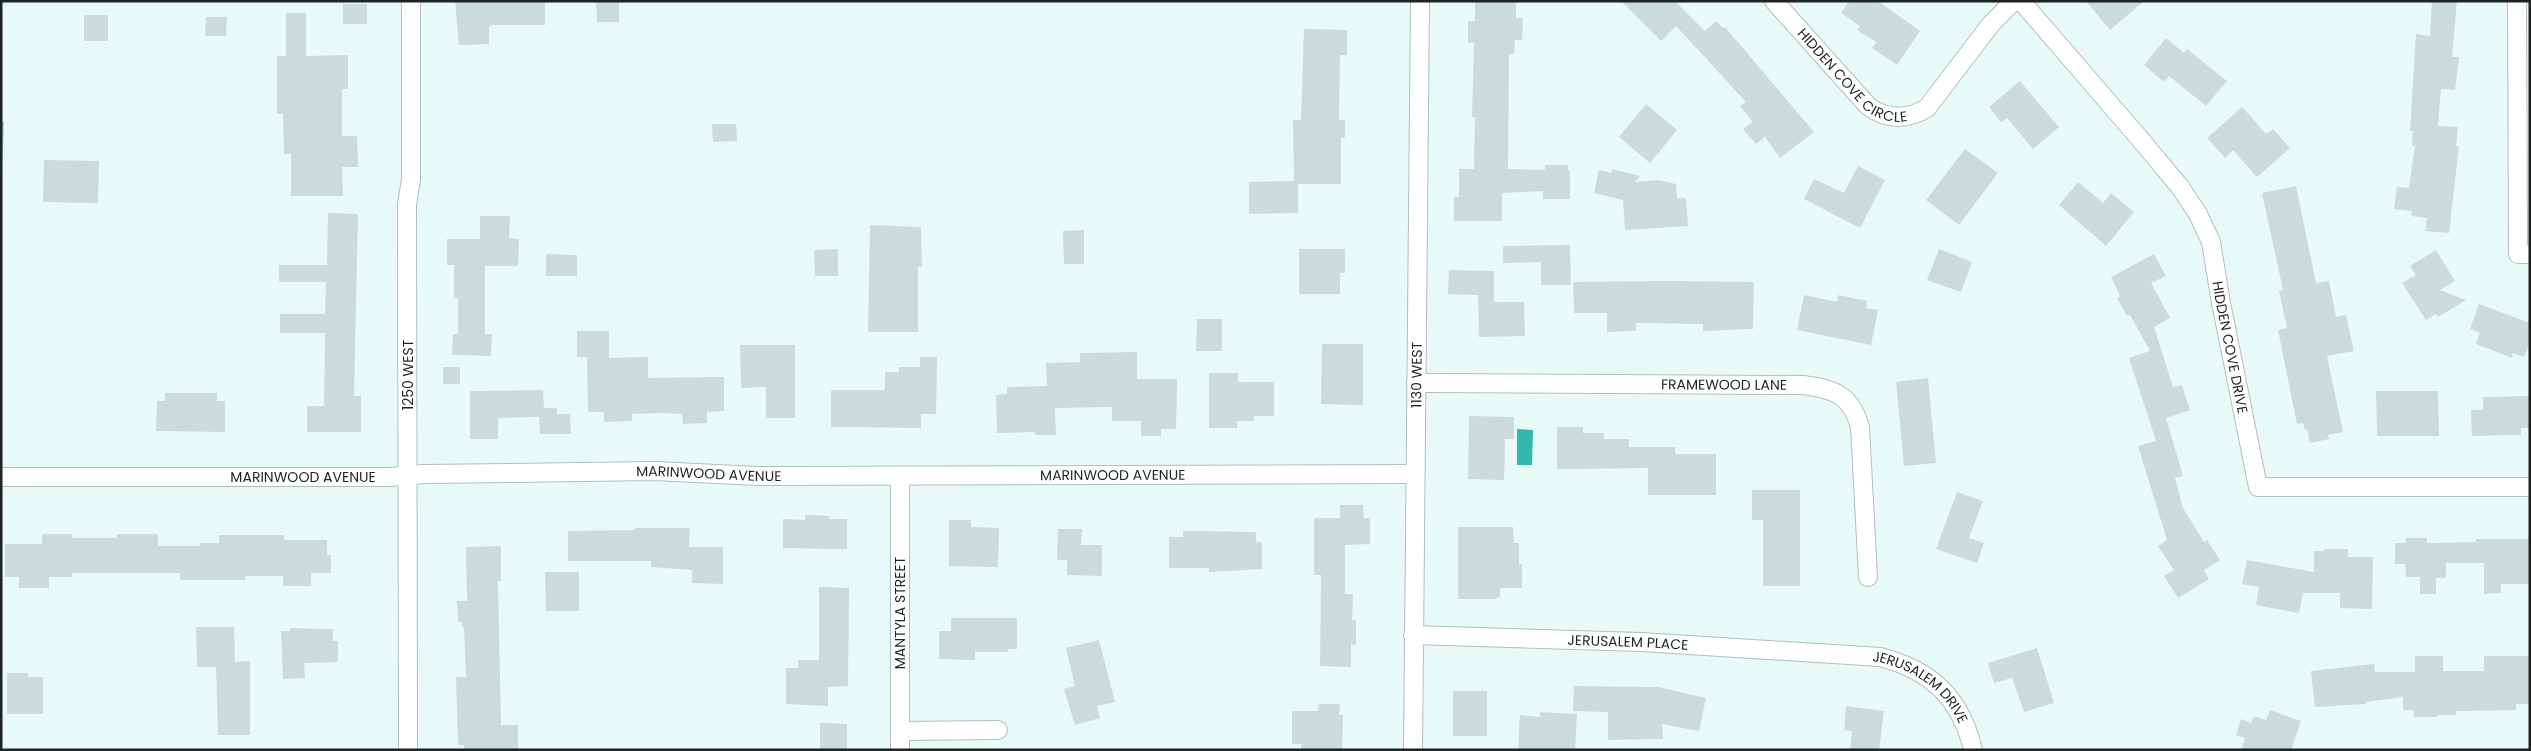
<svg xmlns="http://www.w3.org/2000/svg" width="2531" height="751" font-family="Poppins,sans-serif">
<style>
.green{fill:#95d9d0}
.water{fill:#30b9ac}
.building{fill:#cadbd9}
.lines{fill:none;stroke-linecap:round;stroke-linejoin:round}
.street-casing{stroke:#aebfbc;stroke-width:20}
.street{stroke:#fff;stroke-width:18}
.labels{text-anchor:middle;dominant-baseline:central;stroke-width:4;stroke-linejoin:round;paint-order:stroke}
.street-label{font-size:14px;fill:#1e2423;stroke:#fff}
</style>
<rect width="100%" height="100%" fill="#e8faf7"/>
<!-- green -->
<path class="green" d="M1,121L4,122L1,202Z"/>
<!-- water -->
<path class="water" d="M1517,429L1533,430L1532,465H1517Z"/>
<!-- building -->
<path class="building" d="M455,1H545V25H492L489,27V44L459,45Z
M596,1H619V22H597Z
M1475,1H1516V18H1523L1522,40H1515L1514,54H1509L1508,169L1545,170V165H1568V170H1570V199H1543V191L1502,193V221H1454V197H1459V169H1474L1475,117H1472L1474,43H1468V21H1475Z
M1621,1H1675L1705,31L1716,21L1723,28L1725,27L1814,132L1780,158L1765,137L1756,144L1743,129L1753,122L1740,106L1746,102L1676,26L1661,41Z
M1849,1H1878L1920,31L1897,65L1872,48L1876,42L1857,30L1860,26L1841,13Z
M2086,1H2144L2110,30Z
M2432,1H2457L2452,57H2459L2455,90L2441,89L2438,126L2458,127L2456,146H2459L2449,233L2425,231L2427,218L2411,216L2412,211L2394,209L2397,187L2409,188L2415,146H2412L2413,131H2410L2416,34L2430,36Z
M343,4H367V24H343Z
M286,13H306V56L348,55V89H342V136H357L358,167H342L343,196H291V154H284L283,114H277V56H286Z
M84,15H108V41H84Z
M206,17H227L226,36H205Z
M1304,29L1347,30V55H1340L1339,120H1345V138H1341V184H1298V213L1249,214V182L1294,181L1293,120H1301Z
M2166,38L2184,53L2187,49L2227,81L2206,106L2169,76L2164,82L2144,65Z
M2020,81L2059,127L2033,149L2007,118L2001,122L1989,107Z
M1646,104L1677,130L1650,163L1619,137Z
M2242,107L2266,134L2273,129L2290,148L2257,177L2233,150L2225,158L2207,138Z
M712,124H736L737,141L713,142Z
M1965,149L1998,173L1959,225L1926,200Z
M44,160L99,161L98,203L43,202Z
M1858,166L1885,180L1860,228L1804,199L1814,179L1844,193Z
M1612,169L1640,176L1635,182L1658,180L1676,184L1677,198H1686L1688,226L1625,230L1623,200L1594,193L1599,170L1611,173Z
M2078,182L2103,203L2111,193L2134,212L2106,246L2059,205Z
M2296,186L2316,283L2329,281L2336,317L2346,315L2354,351L2327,356L2343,432L2328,435L2329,439L2310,443L2307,429L2305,430L2303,423L2297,424L2278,330L2287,328L2279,291L2283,290L2262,193Z
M328,213L358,214L354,396H361V432H307V406H324L325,333H280V314H325L326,282H279V265H327Z
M480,216H510L509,238L519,239L518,266H485V334H492L491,356L452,355L453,334H458V298H454V265H447V239H480Z
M870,225L921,227L922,267H918V332H868Z
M1084,230V264H1064L1063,231Z
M1570,245L1571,285H1541V262L1503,263V246Z
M838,249V276H815L814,250Z
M1299,249H1345V273H1340V294H1299Z
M1939,249L1972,262L1961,292L1927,280Z
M2436,250L2455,281L2440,290L2466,300L2438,317L2436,314L2426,320L2402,283L2416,275L2410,266Z
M546,254L577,255V276H546Z
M2154,254L2166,276L2151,283L2170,318L2154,327L2173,387L2182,385L2190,410L2166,418L2183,476L2175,478L2183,508L2204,542L2207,540L2220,560L2204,570L2209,579L2178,598L2164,576L2174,570L2158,546L2167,540L2138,446L2156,441L2129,358L2150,351L2130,315L2127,316L2117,298L2120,296L2111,277Z
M1449,270L1494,271V302H1524L1525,336L1479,337L1478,295L1448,294Z
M1665,281L1754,282L1753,329L1703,331V324L1636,323V331L1607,332V313H1574L1573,282Z
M1804,295L1837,302L1838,295L1867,301L1866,308L1878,310L1871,345L1797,330Z
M2479,304L2530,323V341L2524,357L2513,353L2512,358L2476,344L2480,333L2470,329Z
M1197,319H1222V351H1196Z
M577,331H609V358L648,357V378L724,377V411L707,412V423L683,424L682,414L664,413L632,414V421L604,422V412H588L587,357H577Z
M1322,344H1363V405L1321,404Z
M740,345H795V418H766V387L741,388Z
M1137,352V379H1177L1176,429H1161V436H1141V421H1112V407L1055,408L1056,435H1035L1034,432L997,433L996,395L1007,394V387L1047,386L1046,363L1080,362V353Z
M920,357H937L936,414H921V428L831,427V390H885V372H899V367H920Z
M443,367H460V384H443Z
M1209,373H1238V382H1274V416H1254V421H1237V428H1209Z
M1928,378L1936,463L1904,466L1896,382Z
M543,390L544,408H557V414H570L571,434H540L539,417L498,418V439H470V391Z
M2376,391H2438L2439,436H2377Z
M165,393H217V401H225V432L156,431L157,401H165Z
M2530,396V428H2521V435L2472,436L2471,410H2483V397Z
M1469,416L1514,417V439H1505L1504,480L1468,479Z
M1557,427H1583V433H1604V439H1629V447H1675V454H1716V495H1648V468L1557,469Z
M1752,490H1800V586H1763V520H1752Z
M1957,492L1983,501L1969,538L1984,543L1977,563L1936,549Z
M1340,505H1363L1364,518H1370V544L1345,545V594H1353L1352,620H1356V645L1351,644V667L1320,666L1321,575H1314V518H1340Z
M805,515L829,516V519H847V549L783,548V519L805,520Z
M949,520H971V527L999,528L998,567L949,566Z
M1458,527H1513L1514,543H1519V564H1522V588H1500V597L1493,599H1458Z
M635,528H690L689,547H723V584L692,583V570L651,567V561H568V531L635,530Z
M1058,529H1082L1081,545H1102V576L1067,575V560H1057Z
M1183,531L1256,532V542H1262V569L1209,572V568H1169V537H1183Z
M42,534H72V538H117V534H158V546H200V543H219V535H284V540H327V555H331V573H311V586H283V576H245V580H180V573H72V577H49V588H19V577H5V544H42Z
M2406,538H2427V543L2476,542V539H2530V584H2501V593L2484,594V563H2446V578H2436V594H2420V577H2406L2405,564H2395V543H2406Z
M501,546V581H498L501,725H518V750H464V745H458L456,677H466L464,627H462V622H458L457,601H467L466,547Z
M2324,549H2348V557H2373L2372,609L2340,608V593H2303L2299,613L2256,605L2259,587L2242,584L2247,560L2314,572V551H2324Z
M545,572H579V611H546Z
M819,587L849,588L848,686L828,687V706L786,704V668H798V660H819Z
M951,618H1017V649H1008V652H975V660L939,659V631H951Z
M196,627H234L235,662L250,661V735H218L216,667H197Z
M290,628L333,629V641H338V662L304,663L305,678L283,679L281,631H290Z
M1099,640L1115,702L1097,706L1100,718L1075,725L1064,689L1075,686L1066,648Z
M2037,648L2054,703L2024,712L2012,678L1994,683L1988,663Z
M2415,656H2443V671H2484V656H2530V704H2516V710L2456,711V715H2437L2438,717H2414V710H2403V697L2366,702V704L2315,707L2311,671L2374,664L2375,672H2415Z
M7,673H28V677H43V714H7Z
M1574,686L1658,687L1706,698L1699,731L1662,724L1663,739L1608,740V712L1573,711Z
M1453,691H1487V736H1453Z
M1319,704H1340L1339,715H1343L1342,750H1301V744H1292V711H1318Z
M1846,706L1884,711L1879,750H1850L1852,731L1844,730Z
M2270,710L2301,721L2291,750H2241L2245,738L2236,735L2241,719L2251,723L2254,716L2266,720Z
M1540,712L1577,714L1575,750H1518L1520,715L1540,717Z
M820,723L847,724V750H820Z"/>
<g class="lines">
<defs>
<g id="street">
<path id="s1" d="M1774,1L1868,106C1887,120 1907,120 1927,108L1991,24L2014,1"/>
<path id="s2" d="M2021,1L2140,139L2180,187L2198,214L2211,242L2221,303L2258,487H2530"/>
<path d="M2517,1L2518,254H2530"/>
<path id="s3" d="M1416,383L1803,385C1835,389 1851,395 1860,427L1868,577"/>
<path d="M900,476V750"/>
<path id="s4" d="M1,477H390L424,474L655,471L758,476L1415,474"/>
<path id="s5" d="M1413,635L1641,642L1880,657C1931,670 1961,698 1973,750"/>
<path d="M900,731L998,730"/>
<path d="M408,750L407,205L411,179V1"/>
<path id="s6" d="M1413,750L1420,1"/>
</g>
</defs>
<!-- street casing -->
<use href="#street" class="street-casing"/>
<!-- street -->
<use href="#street" class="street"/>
</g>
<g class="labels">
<!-- street labels -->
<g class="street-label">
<text stroke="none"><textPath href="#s1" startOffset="111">HIDDEN COVE CIRCLE</textPath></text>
<text stroke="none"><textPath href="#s2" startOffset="415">HIDDEN COVE DRIVE</textPath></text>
<text transform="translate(408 375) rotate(-90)">1250 WEST</text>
<text stroke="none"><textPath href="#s6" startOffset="375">1130 WEST</textPath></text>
<text stroke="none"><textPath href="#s3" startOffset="308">FRAMEWOOD LANE</textPath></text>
<text stroke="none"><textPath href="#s4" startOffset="708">MARINWOOD AVENUE</textPath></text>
<text stroke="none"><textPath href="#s4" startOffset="1112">MARINWOOD AVENUE</textPath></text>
<text stroke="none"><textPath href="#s4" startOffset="302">MARINWOOD AVENUE</textPath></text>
<text transform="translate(900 613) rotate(-90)">MANTYLA STREET</text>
<text stroke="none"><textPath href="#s5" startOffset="215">JERUSALEM PLACE</textPath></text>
<text stroke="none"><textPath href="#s5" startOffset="519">JERUSALEM DRIVE</textPath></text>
</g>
</g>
<!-- border -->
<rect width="2531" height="751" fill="none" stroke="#1e2423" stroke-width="5"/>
</svg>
